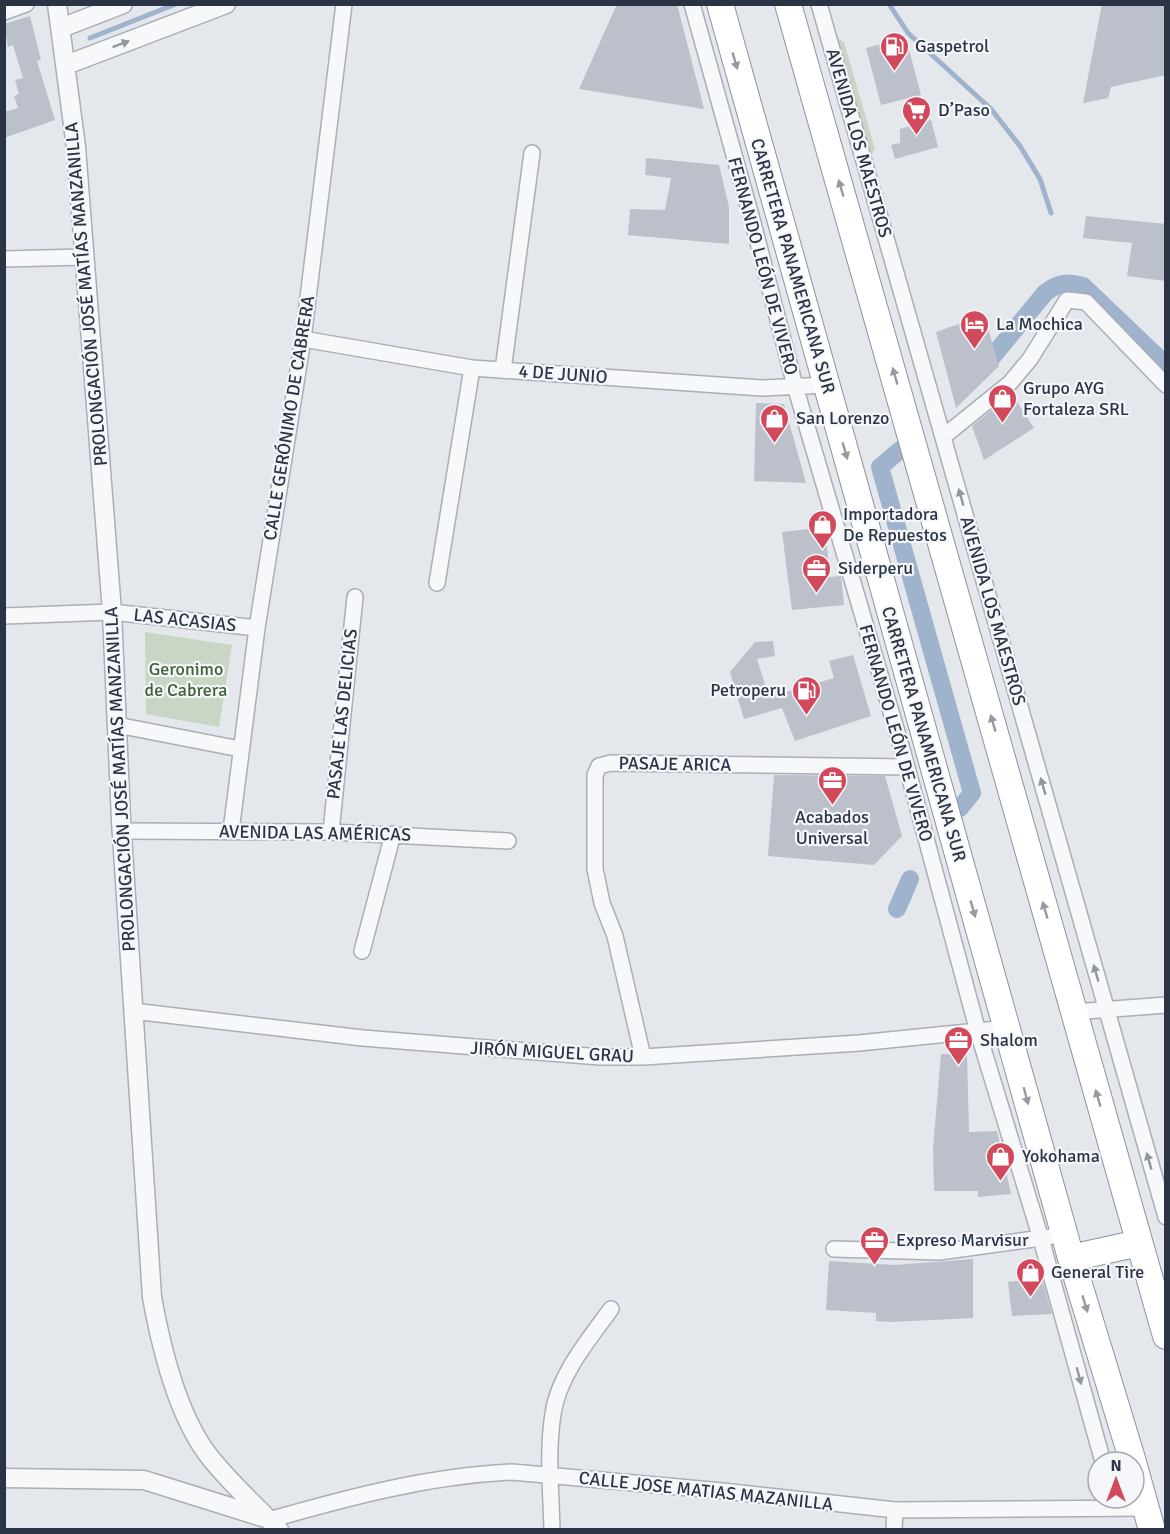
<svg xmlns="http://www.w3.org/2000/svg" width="1170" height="1534" font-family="Signika,sans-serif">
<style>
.green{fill:#c9d6c5}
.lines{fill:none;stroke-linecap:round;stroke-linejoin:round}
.stream{stroke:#9fb4cc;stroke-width:5}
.canal{stroke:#9fb4cc;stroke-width:18}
.building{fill:#bbc0ca}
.minor-casing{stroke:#a9aeb7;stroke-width:18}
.tertiary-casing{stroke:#a9aeb7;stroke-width:21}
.trunk-casing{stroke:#8b94a3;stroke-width:28}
.minor{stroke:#f7f8fa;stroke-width:15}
.tertiary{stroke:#f7f8fa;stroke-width:18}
.trunk{stroke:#fff;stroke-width:26}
.oneway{fill:#9196a0}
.oneway2{fill:#959aa2}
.labels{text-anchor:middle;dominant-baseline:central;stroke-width:4.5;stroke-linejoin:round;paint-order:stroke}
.poi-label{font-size:18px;fill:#2b3445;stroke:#f4f6f9;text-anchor:start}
.street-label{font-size:18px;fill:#2b3445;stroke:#f4f6f9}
.park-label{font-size:18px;fill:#3f6138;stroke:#f4f6f9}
</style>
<rect width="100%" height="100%" fill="#e4e7ec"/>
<!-- green -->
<path class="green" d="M836,38L844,42L875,149L869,158Z
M145,632L232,645L219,727L146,714Z"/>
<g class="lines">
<!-- stream -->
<path class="stream" d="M889,4L908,33L991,109L1020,146L1040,179L1051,213
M90,38L176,4"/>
<!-- canal -->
<path class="canal" d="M979,373L1045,293C1059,282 1067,282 1083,286L1166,365
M900,450L880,467L972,793L960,808
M897,909L910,879"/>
</g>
<!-- building -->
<path class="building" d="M617,4H677L704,109L579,89Z
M1102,4H1166V75L1111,87L1108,98L1083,103Z
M30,16L41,60L37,61L55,120L4,138V112L18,108L14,96L19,94L15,80L23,78L13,45L8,47L4,24Z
M906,38L921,95L881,105L866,48Z
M931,120L938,147L895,159L891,145L900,143V129Z
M646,158L719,165L729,207V244L628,235L630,209L665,210L671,178L645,175Z
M1086,216L1166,224V281L1127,276L1132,243L1083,238Z
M984,315L999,366L956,408L936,332Z
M1012,394L1034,428L984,460L972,426Z
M756,403L784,404L806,483L754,481Z
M825,527L830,577L841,576L844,605L792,610L782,532Z
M773,641L775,656L757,659L769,697L834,678L829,661L853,655L871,716L795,741L782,708L744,719L730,672L755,642Z
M774,775L885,776L902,836L874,865L768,856Z
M941,1054H967L969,1132L997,1131L1011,1194L978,1197V1191H934L933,1148Z
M973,1259V1318L891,1322L876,1321V1313L826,1310L829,1261L895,1265Z
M1042,1278L1052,1314L1012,1316L1008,1282Z"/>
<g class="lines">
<defs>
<path id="minor" d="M692,4L753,223L795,386L902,749L978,1032L1041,1239L1103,1462
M819,4L1166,1217
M4,12L26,4
M4,259L83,257
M303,339L472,368L762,388L826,385
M503,370L532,153
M943,437L1010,383L1030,359L1067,300L1086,302L1166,385
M437,583L472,368
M4,616L112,612L257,628
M117,725L240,749
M122,831L331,832L508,841
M231,831L257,628L303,339L344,4
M331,832L355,597
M362,951L393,834
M133,1011L363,1038L600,1057H643L859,1043L1007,1028
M1074,1012L1166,1005
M643,1057L615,936L602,903L595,869V775L599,766L611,763L907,767
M834,1249L939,1252L1049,1237
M273,1528L269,1520C350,1497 428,1476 512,1472L723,1491L895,1510L1147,1508
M552,1530C551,1491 547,1452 553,1414C558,1376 589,1339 611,1309
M894,1530L895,1510"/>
<path id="tertiary" d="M57,4L76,147L112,612L121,820L152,1297C161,1347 177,1415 209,1456C230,1483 255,1505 279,1530
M61,28L123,4
M66,65L226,4
M4,1478L144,1480L262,1517"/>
<path id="trunk" d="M720,4L1071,1258L1133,1462
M788,4L1166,1336
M1071,1258L1139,1243
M1134,1466L1152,1530"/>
</defs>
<!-- minor casing -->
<use href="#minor" class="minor-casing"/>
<!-- tertiary casing -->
<use href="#tertiary" class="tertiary-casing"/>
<!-- trunk casing -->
<use href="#trunk" class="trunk-casing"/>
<!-- minor -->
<use href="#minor" class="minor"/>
<!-- tertiary -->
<use href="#tertiary" class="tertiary"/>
<!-- trunk -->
<use href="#trunk" class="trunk"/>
</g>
<!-- one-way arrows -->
<defs><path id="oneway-solid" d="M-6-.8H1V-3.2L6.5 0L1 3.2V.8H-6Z" transform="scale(1.5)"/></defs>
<g class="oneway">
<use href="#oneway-solid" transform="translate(121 44) rotate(-21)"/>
<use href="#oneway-solid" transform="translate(961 497) rotate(-106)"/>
<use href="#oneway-solid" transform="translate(1043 786) rotate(-106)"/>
<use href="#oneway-solid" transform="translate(1096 973) rotate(-106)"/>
<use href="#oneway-solid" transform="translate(1149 1161) rotate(-106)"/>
<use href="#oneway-solid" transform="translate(1079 1376) rotate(75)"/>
</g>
<g class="oneway2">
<use href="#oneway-solid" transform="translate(735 61) rotate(74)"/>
<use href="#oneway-solid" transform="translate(841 188) rotate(-106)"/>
<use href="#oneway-solid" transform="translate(895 376) rotate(-106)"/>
<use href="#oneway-solid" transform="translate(845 451) rotate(74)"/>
<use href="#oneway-solid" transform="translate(993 723) rotate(-106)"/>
<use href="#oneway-solid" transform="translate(973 909) rotate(74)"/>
<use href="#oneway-solid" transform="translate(1045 910) rotate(-106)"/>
<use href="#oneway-solid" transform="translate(1026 1096) rotate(75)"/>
<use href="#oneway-solid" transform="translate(1098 1098) rotate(-106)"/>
<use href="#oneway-solid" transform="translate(1085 1304) rotate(73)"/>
</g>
<!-- icons -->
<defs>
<symbol id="fuel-pin" viewBox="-11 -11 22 30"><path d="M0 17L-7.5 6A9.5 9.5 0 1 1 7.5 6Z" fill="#d1495b" stroke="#f4f6f9"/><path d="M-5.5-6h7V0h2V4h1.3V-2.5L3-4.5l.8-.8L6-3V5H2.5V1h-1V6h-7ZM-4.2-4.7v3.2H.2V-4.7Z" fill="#fff"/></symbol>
<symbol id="supermarket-pin" viewBox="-11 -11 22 30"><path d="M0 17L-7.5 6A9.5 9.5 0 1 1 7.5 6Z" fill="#d1495b" stroke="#f4f6f9"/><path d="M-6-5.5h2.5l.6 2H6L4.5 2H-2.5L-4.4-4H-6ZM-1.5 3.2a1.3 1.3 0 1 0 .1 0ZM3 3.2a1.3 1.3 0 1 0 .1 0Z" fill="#fff"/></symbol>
<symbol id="hotel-pin" viewBox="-11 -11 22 30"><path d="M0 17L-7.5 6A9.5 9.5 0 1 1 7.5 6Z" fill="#d1495b" stroke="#f4f6f9"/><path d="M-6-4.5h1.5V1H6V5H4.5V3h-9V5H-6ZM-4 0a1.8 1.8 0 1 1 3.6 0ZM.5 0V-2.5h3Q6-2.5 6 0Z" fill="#fff"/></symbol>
<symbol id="shop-pin" viewBox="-11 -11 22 30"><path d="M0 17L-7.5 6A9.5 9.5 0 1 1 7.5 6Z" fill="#d1495b" stroke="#f4f6f9"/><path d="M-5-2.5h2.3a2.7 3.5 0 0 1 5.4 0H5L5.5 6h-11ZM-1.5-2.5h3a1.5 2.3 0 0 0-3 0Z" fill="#fff"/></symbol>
<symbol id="office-pin" viewBox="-11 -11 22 30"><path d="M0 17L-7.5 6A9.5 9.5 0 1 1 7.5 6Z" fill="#d1495b" stroke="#f4f6f9"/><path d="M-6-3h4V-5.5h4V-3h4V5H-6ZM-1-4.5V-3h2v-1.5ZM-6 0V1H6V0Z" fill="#fff"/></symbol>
</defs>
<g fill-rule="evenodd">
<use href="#fuel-pin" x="878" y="30" width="33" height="45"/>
<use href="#supermarket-pin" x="900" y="94" width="33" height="45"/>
<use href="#hotel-pin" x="958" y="308" width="33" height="45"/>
<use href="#shop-pin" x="986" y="382" width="33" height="45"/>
<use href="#shop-pin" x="758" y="402" width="33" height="45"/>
<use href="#shop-pin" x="806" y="508" width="33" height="45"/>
<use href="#office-pin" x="800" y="552" width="33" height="45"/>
<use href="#fuel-pin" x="790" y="674" width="33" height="45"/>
<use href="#office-pin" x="816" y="764" width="33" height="45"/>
<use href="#office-pin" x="942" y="1024" width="33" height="45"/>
<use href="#shop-pin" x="984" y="1140" width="33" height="45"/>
<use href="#office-pin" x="858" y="1224" width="33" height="45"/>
<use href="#shop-pin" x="1014" y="1256" width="33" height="45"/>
</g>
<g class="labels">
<!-- poi labels -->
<g class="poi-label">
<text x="915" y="46">Gaspetrol</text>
<text x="938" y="110">D’Paso</text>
<text x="996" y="324">La Mochica</text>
<text x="1023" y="388">Grupo AYG<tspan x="1023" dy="21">Fortaleza SRL</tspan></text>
<text x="796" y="418">San Lorenzo</text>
<text x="843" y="514">Importadora<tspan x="843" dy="21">De Repuestos</tspan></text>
<text x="838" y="568">Siderperu</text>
<text x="786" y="690" text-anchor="end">Petroperu</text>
<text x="832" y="817" text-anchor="middle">Acabados<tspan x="832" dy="21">Universal</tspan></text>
<text x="980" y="1040">Shalom</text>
<text x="1022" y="1156">Yokohama</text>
<text x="896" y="1240">Expreso Marvisur</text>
<text x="1051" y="1272">General Tire</text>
</g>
<!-- street labels -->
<g class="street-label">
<text transform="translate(859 143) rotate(74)">AVENIDA LOS MAESTROS</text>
<text transform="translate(763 266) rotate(75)">FERNANDO LEÓN DE VIVERO</text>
<text transform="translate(793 266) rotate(74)">CARRETERA PANAMERICANA SUR</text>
<text transform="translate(86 294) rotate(-95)">PROLONGACIÓN JOSÉ MATÍAS MANZANILLA</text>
<text transform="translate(563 374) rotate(4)">4 DE JUNIO</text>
<text transform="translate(289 418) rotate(-81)">CALLE GERÓNIMO DE CABRERA</text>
<text transform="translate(993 611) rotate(74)">AVENIDA LOS MAESTROS</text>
<text transform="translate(185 620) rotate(6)">LAS ACASIAS</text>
<text transform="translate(342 714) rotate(-84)">PASAJE LAS DELICIAS</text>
<text transform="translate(896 733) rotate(74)">FERNANDO LEÓN DE VIVERO</text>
<text transform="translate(924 734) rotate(74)">CARRETERA PANAMERICANA SUR</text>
<text transform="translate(675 764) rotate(1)">PASAJE ARICA</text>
<text transform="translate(120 779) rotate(-93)">PROLONGACIÓN JOSÉ MATÍAS MANZANILLA</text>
<text transform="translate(315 833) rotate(1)">AVENIDA LAS AMÉRICAS</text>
<text transform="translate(552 1052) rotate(3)">JIRÓN MIGUEL GRAU</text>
<text transform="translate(706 1491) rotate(6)">CALLE JOSE MATIAS MAZANILLA</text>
</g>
<!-- park labels -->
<g class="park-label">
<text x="186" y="669">Geronimo<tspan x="186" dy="21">de Cabrera</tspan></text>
</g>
</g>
<!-- border -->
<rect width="1170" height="1534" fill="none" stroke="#2b3445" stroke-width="12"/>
<!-- north arrow -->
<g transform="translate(1116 1480)"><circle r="28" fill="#f4f6f9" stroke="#a4a8b1" stroke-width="1.5"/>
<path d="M0-4.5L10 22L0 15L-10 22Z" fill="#d1495b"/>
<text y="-9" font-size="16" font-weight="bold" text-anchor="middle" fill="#2b3445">N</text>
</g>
</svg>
